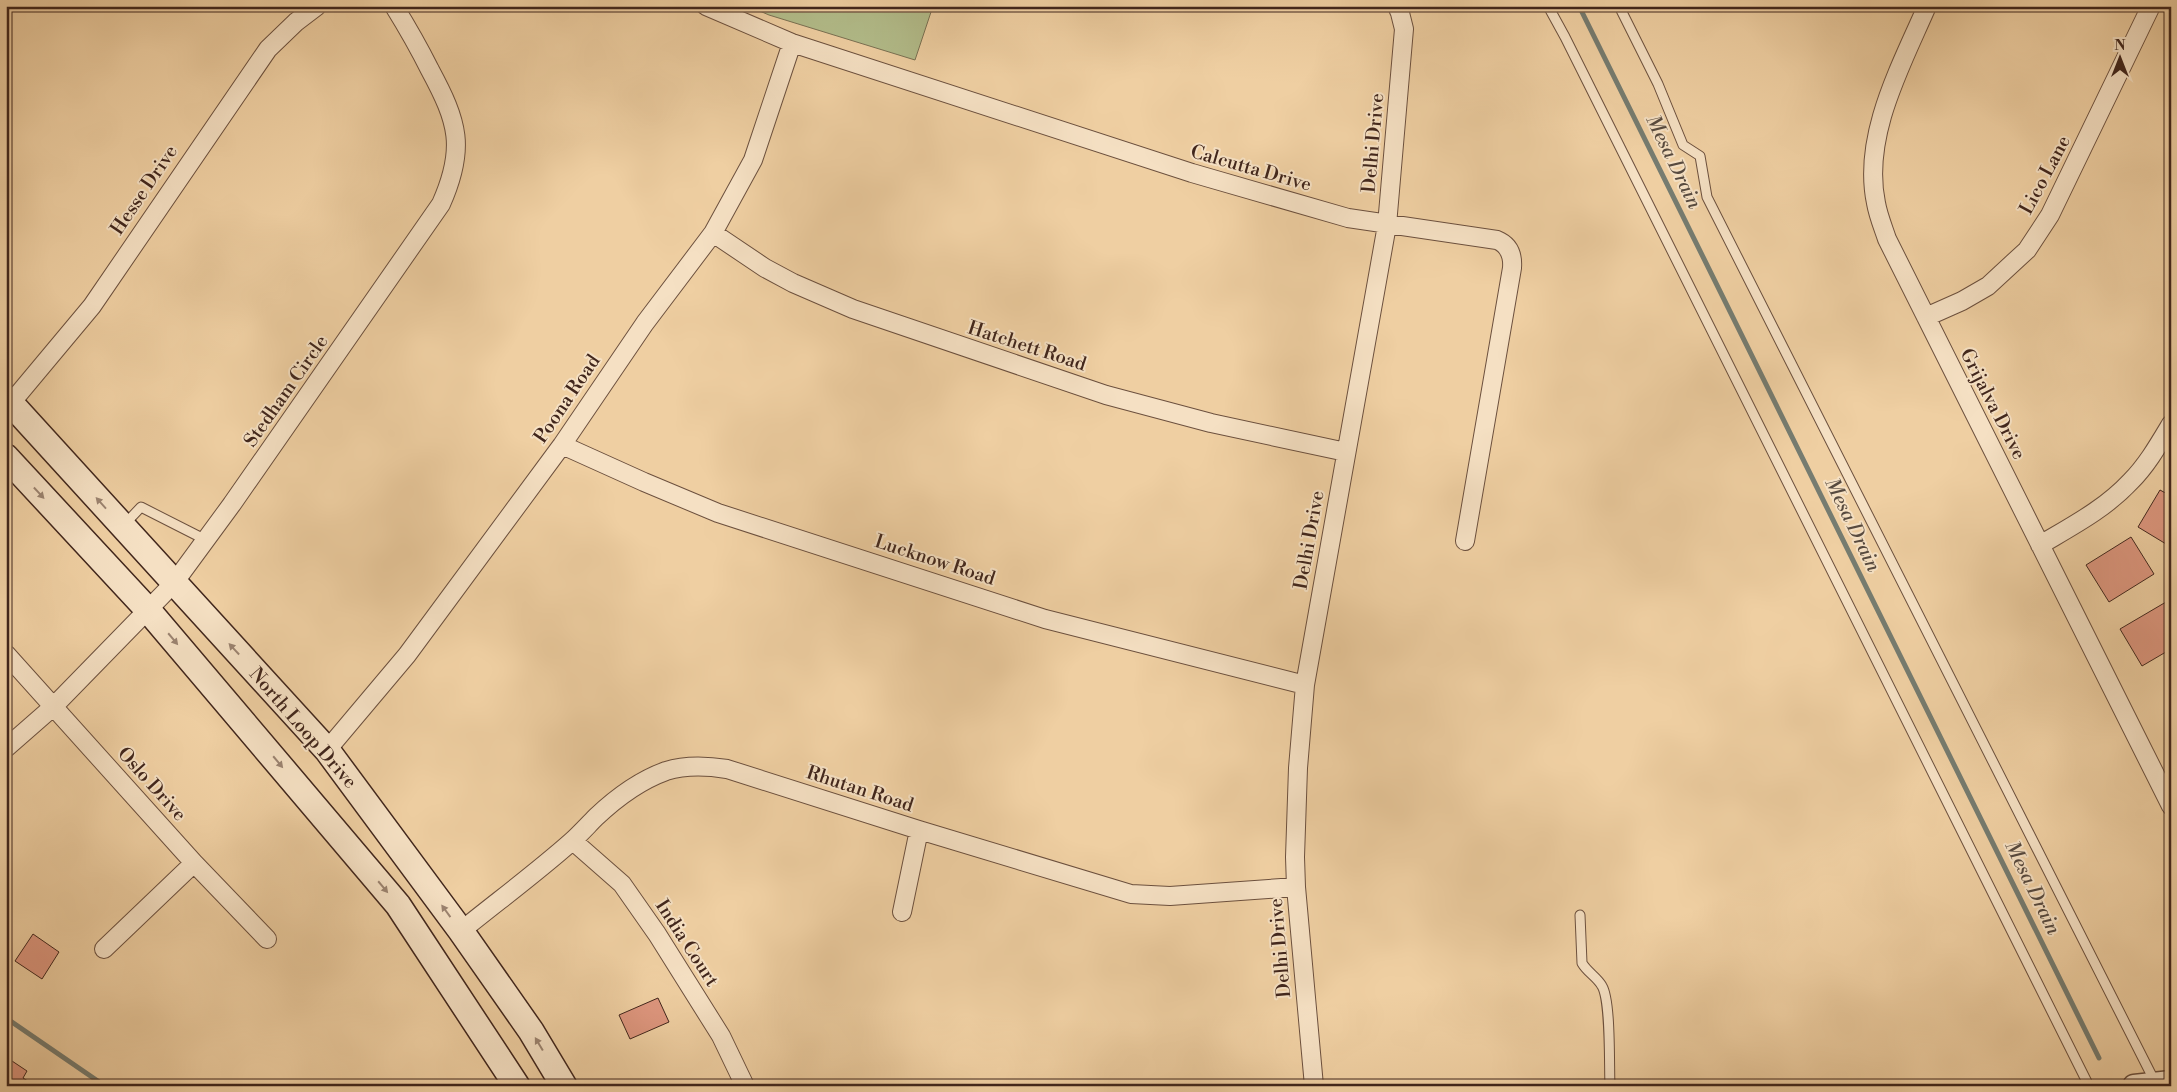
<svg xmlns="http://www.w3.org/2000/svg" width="2177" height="1092" font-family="'Libre Bodoni',serif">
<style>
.green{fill:#b2bc8a;stroke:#7a7153}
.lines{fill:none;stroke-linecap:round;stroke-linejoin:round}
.stream{stroke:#767c70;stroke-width:5}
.building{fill:#dd967e;stroke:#41261c}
.service-casing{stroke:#6c503e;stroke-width:11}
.minor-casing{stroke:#6c503e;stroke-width:20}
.tertiary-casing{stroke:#6c503e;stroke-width:25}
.secondary-casing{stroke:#41261c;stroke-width:28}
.service{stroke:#f5e0c3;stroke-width:9}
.minor{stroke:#f5e0c3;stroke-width:18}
.tertiary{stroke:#f5e0c3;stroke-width:22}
.secondary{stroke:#f5e0c3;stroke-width:25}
.oneway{fill:#9b8370}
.labels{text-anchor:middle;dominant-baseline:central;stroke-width:4;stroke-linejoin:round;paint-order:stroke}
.street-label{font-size:19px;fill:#41261c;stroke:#f5e0c3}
.water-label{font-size:20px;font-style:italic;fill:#574a3f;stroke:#f5e0c3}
</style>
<rect width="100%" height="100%" fill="#efcfa2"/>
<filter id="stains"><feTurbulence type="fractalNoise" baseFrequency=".004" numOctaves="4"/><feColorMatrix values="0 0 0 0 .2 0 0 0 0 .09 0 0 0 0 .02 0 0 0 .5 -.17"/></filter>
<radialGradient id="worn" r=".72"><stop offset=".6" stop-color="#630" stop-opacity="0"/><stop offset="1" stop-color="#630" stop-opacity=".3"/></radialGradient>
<!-- green -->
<path class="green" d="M748,6H933L915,60L769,15Z"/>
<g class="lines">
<!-- stream -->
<path class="stream" d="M1579,6L2099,1058
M6,1018L105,1086"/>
</g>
<!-- building -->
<path class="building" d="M2160,490L2171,496V547L2138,527Z
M2131,537L2154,574L2109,602L2086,565Z
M2166,602L2171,610V649L2142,666L2120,629Z
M33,934L59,952L42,979L15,961Z
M658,998L669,1022L630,1039L619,1015Z
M6,1057L27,1071L23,1078L36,1086H6Z"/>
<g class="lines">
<defs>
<path id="service" d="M1548,6L1565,37L2089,1086
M1619,6L1658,84L1683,145L1700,156L1707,197L2155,1082
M124,525L141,507L206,540
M1580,915L1582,963C1587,972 1597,977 1602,986C1611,1001 1609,1065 1610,1086"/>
<path id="minor" d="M706,6L792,43L1192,173L1348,218L1497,240C1509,245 1513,255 1512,268L1465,541
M1927,6C1901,66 1862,136 1876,203C1878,215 1883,227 1887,239L2171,806
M713,233L765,268L793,283L853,309L1106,395L1211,423L1346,452
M1926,317L1962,301L1988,286L2027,250L2050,215L2151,6
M11,403L92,306L268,49L296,22L317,6
M562,445L644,482L718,513L1045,619L1305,685
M2040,545C2072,526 2105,509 2131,481C2147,465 2159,444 2171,424
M6,654L194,863L267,939
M6,748L54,706L174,583L232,504L441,204C466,148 458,122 430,70C419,48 407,27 394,6
M327,750L407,655L562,445L645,323L713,233L753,160L792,43
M573,841L622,884L657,934L721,1036L745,1086
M902,912L919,830
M461,931C498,901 536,873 571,842C580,834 588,825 596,817C615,799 641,780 666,771C685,765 708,766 727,769L919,830L1131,894L1170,896L1296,887
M104,949L194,863
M1314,1086L1296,887L1295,857L1298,768L1305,685L1387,225L1404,29L1400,13L1397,6"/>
<path id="tertiary" d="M2134,1086L2171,1082"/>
<path id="secondary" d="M6,398L327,750L461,931L531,1031L564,1086
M6,457L148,610L398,905L517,1086"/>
</defs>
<!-- service casing -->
<use href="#service" class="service-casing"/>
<!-- minor casing -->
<use href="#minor" class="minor-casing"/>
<!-- tertiary casing -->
<use href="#tertiary" class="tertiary-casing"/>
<!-- secondary casing -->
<use href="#secondary" class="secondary-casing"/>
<!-- service -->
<use href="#service" class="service"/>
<!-- minor -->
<use href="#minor" class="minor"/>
<!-- tertiary -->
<use href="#tertiary" class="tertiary"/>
<!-- secondary -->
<use href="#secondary" class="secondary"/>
</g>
<!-- one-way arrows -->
<defs><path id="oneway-solid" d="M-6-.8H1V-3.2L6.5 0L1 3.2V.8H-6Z" transform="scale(1.25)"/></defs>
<g class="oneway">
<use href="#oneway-solid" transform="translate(39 493) rotate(47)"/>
<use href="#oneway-solid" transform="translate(101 503) rotate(-132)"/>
<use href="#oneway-solid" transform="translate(173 639) rotate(50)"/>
<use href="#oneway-solid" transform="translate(234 649) rotate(-133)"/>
<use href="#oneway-solid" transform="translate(278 762) rotate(50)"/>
<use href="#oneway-solid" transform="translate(383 887) rotate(50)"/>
<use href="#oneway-solid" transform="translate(446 911) rotate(-126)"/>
<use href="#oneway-solid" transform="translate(539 1044) rotate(-121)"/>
</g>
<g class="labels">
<!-- street labels -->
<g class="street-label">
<text transform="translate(1373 143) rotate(-85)">Delhi Drive</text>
<text transform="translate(1251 168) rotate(16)">Calcutta Drive</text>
<text transform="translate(2045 175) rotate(-62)">Lico Lane</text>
<text transform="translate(144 190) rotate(-56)">Hesse Drive</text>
<text transform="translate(1027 346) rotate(18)">Hatchett Road</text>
<text transform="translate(286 391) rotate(-55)">Stedham Circle</text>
<text transform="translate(567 399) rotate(-56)">Poona Road</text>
<text transform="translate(1993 404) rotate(63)">Grijalva Drive</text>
<text transform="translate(1309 540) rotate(-80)">Delhi Drive</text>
<text transform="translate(935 560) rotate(18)">Lucknow Road</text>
<text transform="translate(303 728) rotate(49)">North Loop Drive</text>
<text transform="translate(152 784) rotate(48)">Oslo Drive</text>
<text transform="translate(860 789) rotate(18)">Rhutan Road</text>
<text transform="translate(687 943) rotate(57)">India Court</text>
<text transform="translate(1280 948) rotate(-95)">Delhi Drive</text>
</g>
<!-- water labels -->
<g class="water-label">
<text transform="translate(1673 162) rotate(64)">Mesa Drain</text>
<text transform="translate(1852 525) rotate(64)">Mesa Drain</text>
<text transform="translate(2032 888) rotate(64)">Mesa Drain</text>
</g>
</g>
<!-- margin -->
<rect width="2177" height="1092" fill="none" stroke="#efcfa2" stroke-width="25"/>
<rect x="8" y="8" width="2162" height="1077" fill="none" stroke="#41261c" stroke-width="2.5"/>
<rect x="12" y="12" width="2152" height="1067" fill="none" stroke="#41261c"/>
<!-- north arrow -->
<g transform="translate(2120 58)" stroke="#f5e0c3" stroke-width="4" paint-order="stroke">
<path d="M0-4L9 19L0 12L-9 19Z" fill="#41261c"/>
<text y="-8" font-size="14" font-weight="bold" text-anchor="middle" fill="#41261c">N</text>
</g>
<rect width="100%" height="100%" filter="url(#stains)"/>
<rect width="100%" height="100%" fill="url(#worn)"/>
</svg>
